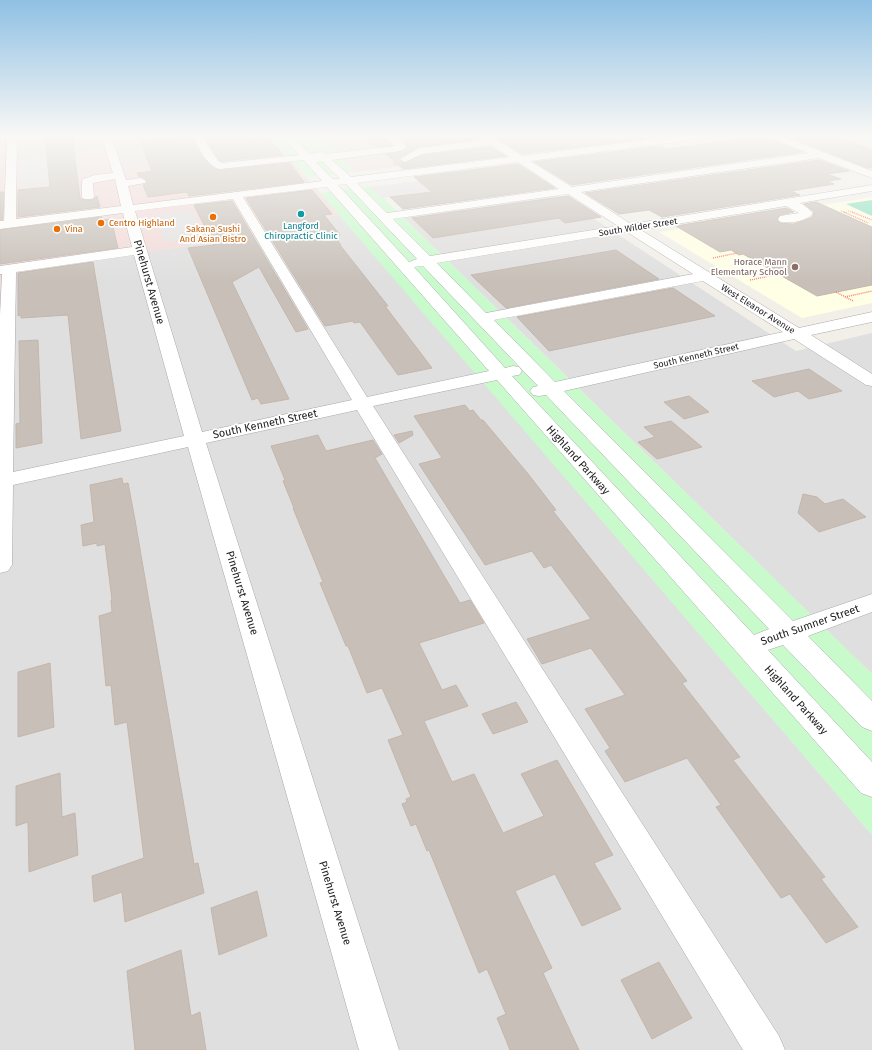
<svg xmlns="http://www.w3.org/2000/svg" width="872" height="1050" font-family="'Fira Sans',sans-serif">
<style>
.residential{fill:#e0dfdf}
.commercial{fill:#f2dad9}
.education{fill:#ffffe5}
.park{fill:#c8facc}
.pitch{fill:#88e0be}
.parking{fill:#e2e2e2}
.building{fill:#c7bfb8;stroke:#c4b6ab}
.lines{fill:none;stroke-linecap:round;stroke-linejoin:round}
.minor-tunnel{stroke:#c8c6c1;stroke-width:10;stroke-dasharray:10 5.5;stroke-linecap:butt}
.minor-casing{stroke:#a9a9a9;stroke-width:1}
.path-far1{stroke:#fa8072;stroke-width:1;stroke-dasharray:1 1;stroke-linecap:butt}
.path{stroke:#fa8072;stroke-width:1.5;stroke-dasharray:1 1;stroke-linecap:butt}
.minor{fill:#fff;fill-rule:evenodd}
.culture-dot{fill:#0f9aa8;stroke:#fff;stroke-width:1.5}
.food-dot{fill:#e8710a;stroke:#fff;stroke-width:1.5}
.education-dot{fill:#8d6e63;stroke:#fff;stroke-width:1.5}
.labels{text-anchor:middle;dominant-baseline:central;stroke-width:3.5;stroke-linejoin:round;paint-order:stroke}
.far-food-label{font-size:9px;fill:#c56008;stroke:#fff;text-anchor:start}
.far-culture-label{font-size:9px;fill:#0d838f;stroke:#fff}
.far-street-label{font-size:9px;fill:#222;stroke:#fff}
.far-education-label{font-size:9px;fill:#785e54;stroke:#fff;text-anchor:end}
.street-label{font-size:11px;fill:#222;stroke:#fff}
</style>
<rect width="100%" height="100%" fill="#f2efe9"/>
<!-- residential -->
<path class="residential" d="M8,135H269L291,160L215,168L208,158L114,168L7,160Z
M317,135H495L337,154Z
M782,135H855L872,141V170Z
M556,194L796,351L872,333V674L403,217Z
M340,215L872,835V1050H0V364L4,272L258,236L253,227Z"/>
<!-- commercial -->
<path class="commercial" d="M0,135H8V160L109,149L114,168L208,157L215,168L291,160L340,215L253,227L258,236L4,272L0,364Z
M470,138L495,155L355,172L337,154Z"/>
<!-- education -->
<path class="education" d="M872,197V303L802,318L659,232Z"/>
<!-- park -->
<path class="park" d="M269,135H317L355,172L307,177Z
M371,186L872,674V835L320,193Z"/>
<!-- pitch -->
<path class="pitch" d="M872,200V216L846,204Z"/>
<!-- parking -->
<path class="parking" d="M470,139L480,145L347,164L356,157L416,150L411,146Z
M78,152L83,176L75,177L76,182L20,188V161L31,160V157Z
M464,175L463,187L382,198L370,187Z
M192,210L203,233L232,229L237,238L182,246L179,240L165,242L155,215Z"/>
<!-- building -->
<path class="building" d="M45,135H72L80,198L84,200H92L97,196L100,207L18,217V190L50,187Z
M203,135H266L283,155L222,161L219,160Z
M363,135H383L392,145L376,147Z
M397,135H477L480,139L419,147L399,158V160L404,163L422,155L491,147L506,156L403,169L386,154L403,151L407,147V145Z
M492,135H637L644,139L522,154Z
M784,135H831L872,150V167L868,168Z
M191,136L202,156L215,169L220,170L290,163L304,182L189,196L187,192L148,197L143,185L146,184L147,181L142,177H139L137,173L152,171L140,141Z
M764,136L802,152L572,185L534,162L660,146L667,149Z
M819,160L849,171L827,174L841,179L828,181L834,184L791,191L800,195L662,217L649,210L619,214L585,193Z
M518,164L555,188L403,209L390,197L432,192L414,177Z
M312,190L332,214L324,215L340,235L334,236L341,245H340L388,306H385L432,368L398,375L360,322L354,323L353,321L325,326L246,198Z
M0,192H4L3,220H0Z
M568,196L601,217L565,223L559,218L433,238L412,218Z
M232,201L308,329L296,332L259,267L232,282L289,399L261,404L258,398L252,400L188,248L214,245L194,205Z
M816,202L872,227V285L817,296L743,254L739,255L731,250L720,252L676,226L786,208L794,212L780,215L777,220L780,223L793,224L803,221L812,217L814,212L804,204Z
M102,217V220L111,219L118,248L0,264V230Z
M616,250L659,279L506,308L471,275Z
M93,262L121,431L81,439L68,315L21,318V315L18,316V273Z
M673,288L715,316L549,351L517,317Z
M38,340L42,443L16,448V424L20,423L19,341Z
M809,369L842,391L809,399L798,391L774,397L752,381Z
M689,396L709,412L684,419L664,402Z
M465,405L470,411L473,410L481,420H483L529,475L556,510L553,511L687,681L682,683L740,757L733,760L825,877L821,879L858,927L826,943L790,894L781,898L716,807L721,805L687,758L625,782L605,751L610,748L585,709L625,695L591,648L542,664L527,639L591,619L551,565L544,568L532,551L485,565L419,464L442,458L414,416Z
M671,421L702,447L657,459L638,442L655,437L644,427Z
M412,431L413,435L399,443L394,435Z
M318,435L326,451L373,440L382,454L375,458L460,603L470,600L484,623L419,643L442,690L456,685L468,706L424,721L452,782L474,774L503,833L544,816L521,774L557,760L613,855L594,863L621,909L582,926L555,874L515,891L552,968L543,973L579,1050H510L497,1018L506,1014L487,969L479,973L429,850L427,851L416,824L411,826L402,804L407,802L406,799L411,797L388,740L403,735L382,688L367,693L348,646H346L320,583L323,582L293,508H294L283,481L285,480L271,446Z
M122,478L123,484L128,483L135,520L194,864L198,863L204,893L125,922L122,892L94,902L92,876L144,858L127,722L115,725L111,685L106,686L99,616L112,612L111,600H112L105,544L97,546V543L83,546L81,525L94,522L90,485Z
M803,494L817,497L825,504L843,499L866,517L819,532L798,513Z
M50,663L54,727L18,737V672Z
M516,702L528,722L493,734L482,714Z
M60,773L62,817L75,813L78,855L29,872L28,822L16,826V786Z
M257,891L267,936L219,955L211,908Z
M181,950L191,1016L200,1012L206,1050H135L127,971Z
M659,962L692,1018L652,1039L621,980Z"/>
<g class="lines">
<!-- minor-tunnel -->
<path class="minor-tunnel" d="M393,160L405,159"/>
<defs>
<path id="minor" d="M7,135H17L16,219L121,206L115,179L93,183L94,197L92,199H84L82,197V181L83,179L95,175L113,173L101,135H111L126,180L141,178L146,181L145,183L128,186L133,205L322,181L304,160L220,169C206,166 199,147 192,135H201L218,161L222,163L299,155L282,135H292L309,154L321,152L326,154L395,146L384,135H394L406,146L403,150L400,151L332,160L351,177L510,157L491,145L422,154L405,162L400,159L419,148L484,140L478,135H489L522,156L682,135H712L708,138L530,161L572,187L808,153L765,135H779L872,171V178L819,158L581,192L631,224L872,185V191L800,203L805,206L813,213C808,221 789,224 780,222L778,219L780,216L799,213L786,206L641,230L799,328L872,312V322L811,335L872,374V386L866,385L794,339L564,391L793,621L872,594V612L808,636L872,701V731L862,727L783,645L768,650L872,762V797L861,793L497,380L373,406L779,1036L785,1050H743L357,410L206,443L399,1050H359L188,447L13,485L12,565L8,571L0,573V315L2,274H0V266L132,247L123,213L0,229V221H4ZM322,161L340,179H333L316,162ZM518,162L559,189L387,213L357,183ZM346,184L417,259L409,262L338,185ZM327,187L489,371L367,397L243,197ZM568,194L618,226L430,256L393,219ZM233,199L352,400L202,432L135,211ZM627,232L693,274L486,313L437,263ZM134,255L184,436L13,472L16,272ZM423,266L538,386L533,387L530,391L533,395L539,396L546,395L769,629L754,635L512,376L519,375L522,371L519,367L513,366L505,368L414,267ZM703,281L783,332L555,382L494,320Z"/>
</defs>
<!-- minor casing -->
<use href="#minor" class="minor-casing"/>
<!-- path-far1 -->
<path class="path-far1" d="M841,211L847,213
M848,211L855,213"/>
<!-- path -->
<path class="path" d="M844,212L868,223
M852,212L872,220
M713,258L737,253
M750,280L779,274
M836,292L853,301
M845,297L872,291"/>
<!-- minor -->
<use href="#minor" class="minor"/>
</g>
<!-- sky -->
<linearGradient id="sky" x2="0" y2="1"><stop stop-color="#8fc0e4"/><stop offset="0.48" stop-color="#f9f8f5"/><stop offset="1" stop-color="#f9f8f5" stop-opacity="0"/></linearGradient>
<rect width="872" height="282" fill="url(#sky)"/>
<!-- markers -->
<circle class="culture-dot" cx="301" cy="214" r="4"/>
<g class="food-dot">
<circle cx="213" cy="217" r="4"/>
<circle cx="101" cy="223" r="4"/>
<circle cx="57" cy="229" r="4"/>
</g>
<circle class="education-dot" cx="795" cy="267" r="4"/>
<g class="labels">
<!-- far-food labels -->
<g class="far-food-label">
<text x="109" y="223">Centro Highland</text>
<text x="65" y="229">Vina</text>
<text x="213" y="229" text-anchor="middle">Sakana Sushi<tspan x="213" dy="10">And Asian Bistro</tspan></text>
</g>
<!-- far-culture labels -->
<g class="far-culture-label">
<text x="301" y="226">Langford<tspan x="301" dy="10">Chiropractic Clinic</tspan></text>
</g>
<!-- far-street labels -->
<g class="far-street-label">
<text transform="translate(638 227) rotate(-9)">South Wilder Street</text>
<text transform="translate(758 309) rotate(32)">West Eleanor Avenue</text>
<text transform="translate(696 356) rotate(-13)">South Kenneth Street</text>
</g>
<!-- far-education labels -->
<g class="far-education-label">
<text x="787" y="262">Horace Mann<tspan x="787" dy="10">Elementary School</tspan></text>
</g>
<!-- street labels -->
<g class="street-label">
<text transform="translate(149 282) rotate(74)">Pinehurst Avenue</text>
<text transform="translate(265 424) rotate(-12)">South Kenneth Street</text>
<text transform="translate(578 460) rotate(48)">Highland Parkway</text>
<text transform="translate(242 593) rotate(73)">Pinehurst Avenue</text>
<text transform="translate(810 625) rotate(-19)">South Sumner Street</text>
<text transform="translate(796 700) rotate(48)">Highland Parkway</text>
<text transform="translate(335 903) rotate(73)">Pinehurst Avenue</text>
</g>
</g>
</svg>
